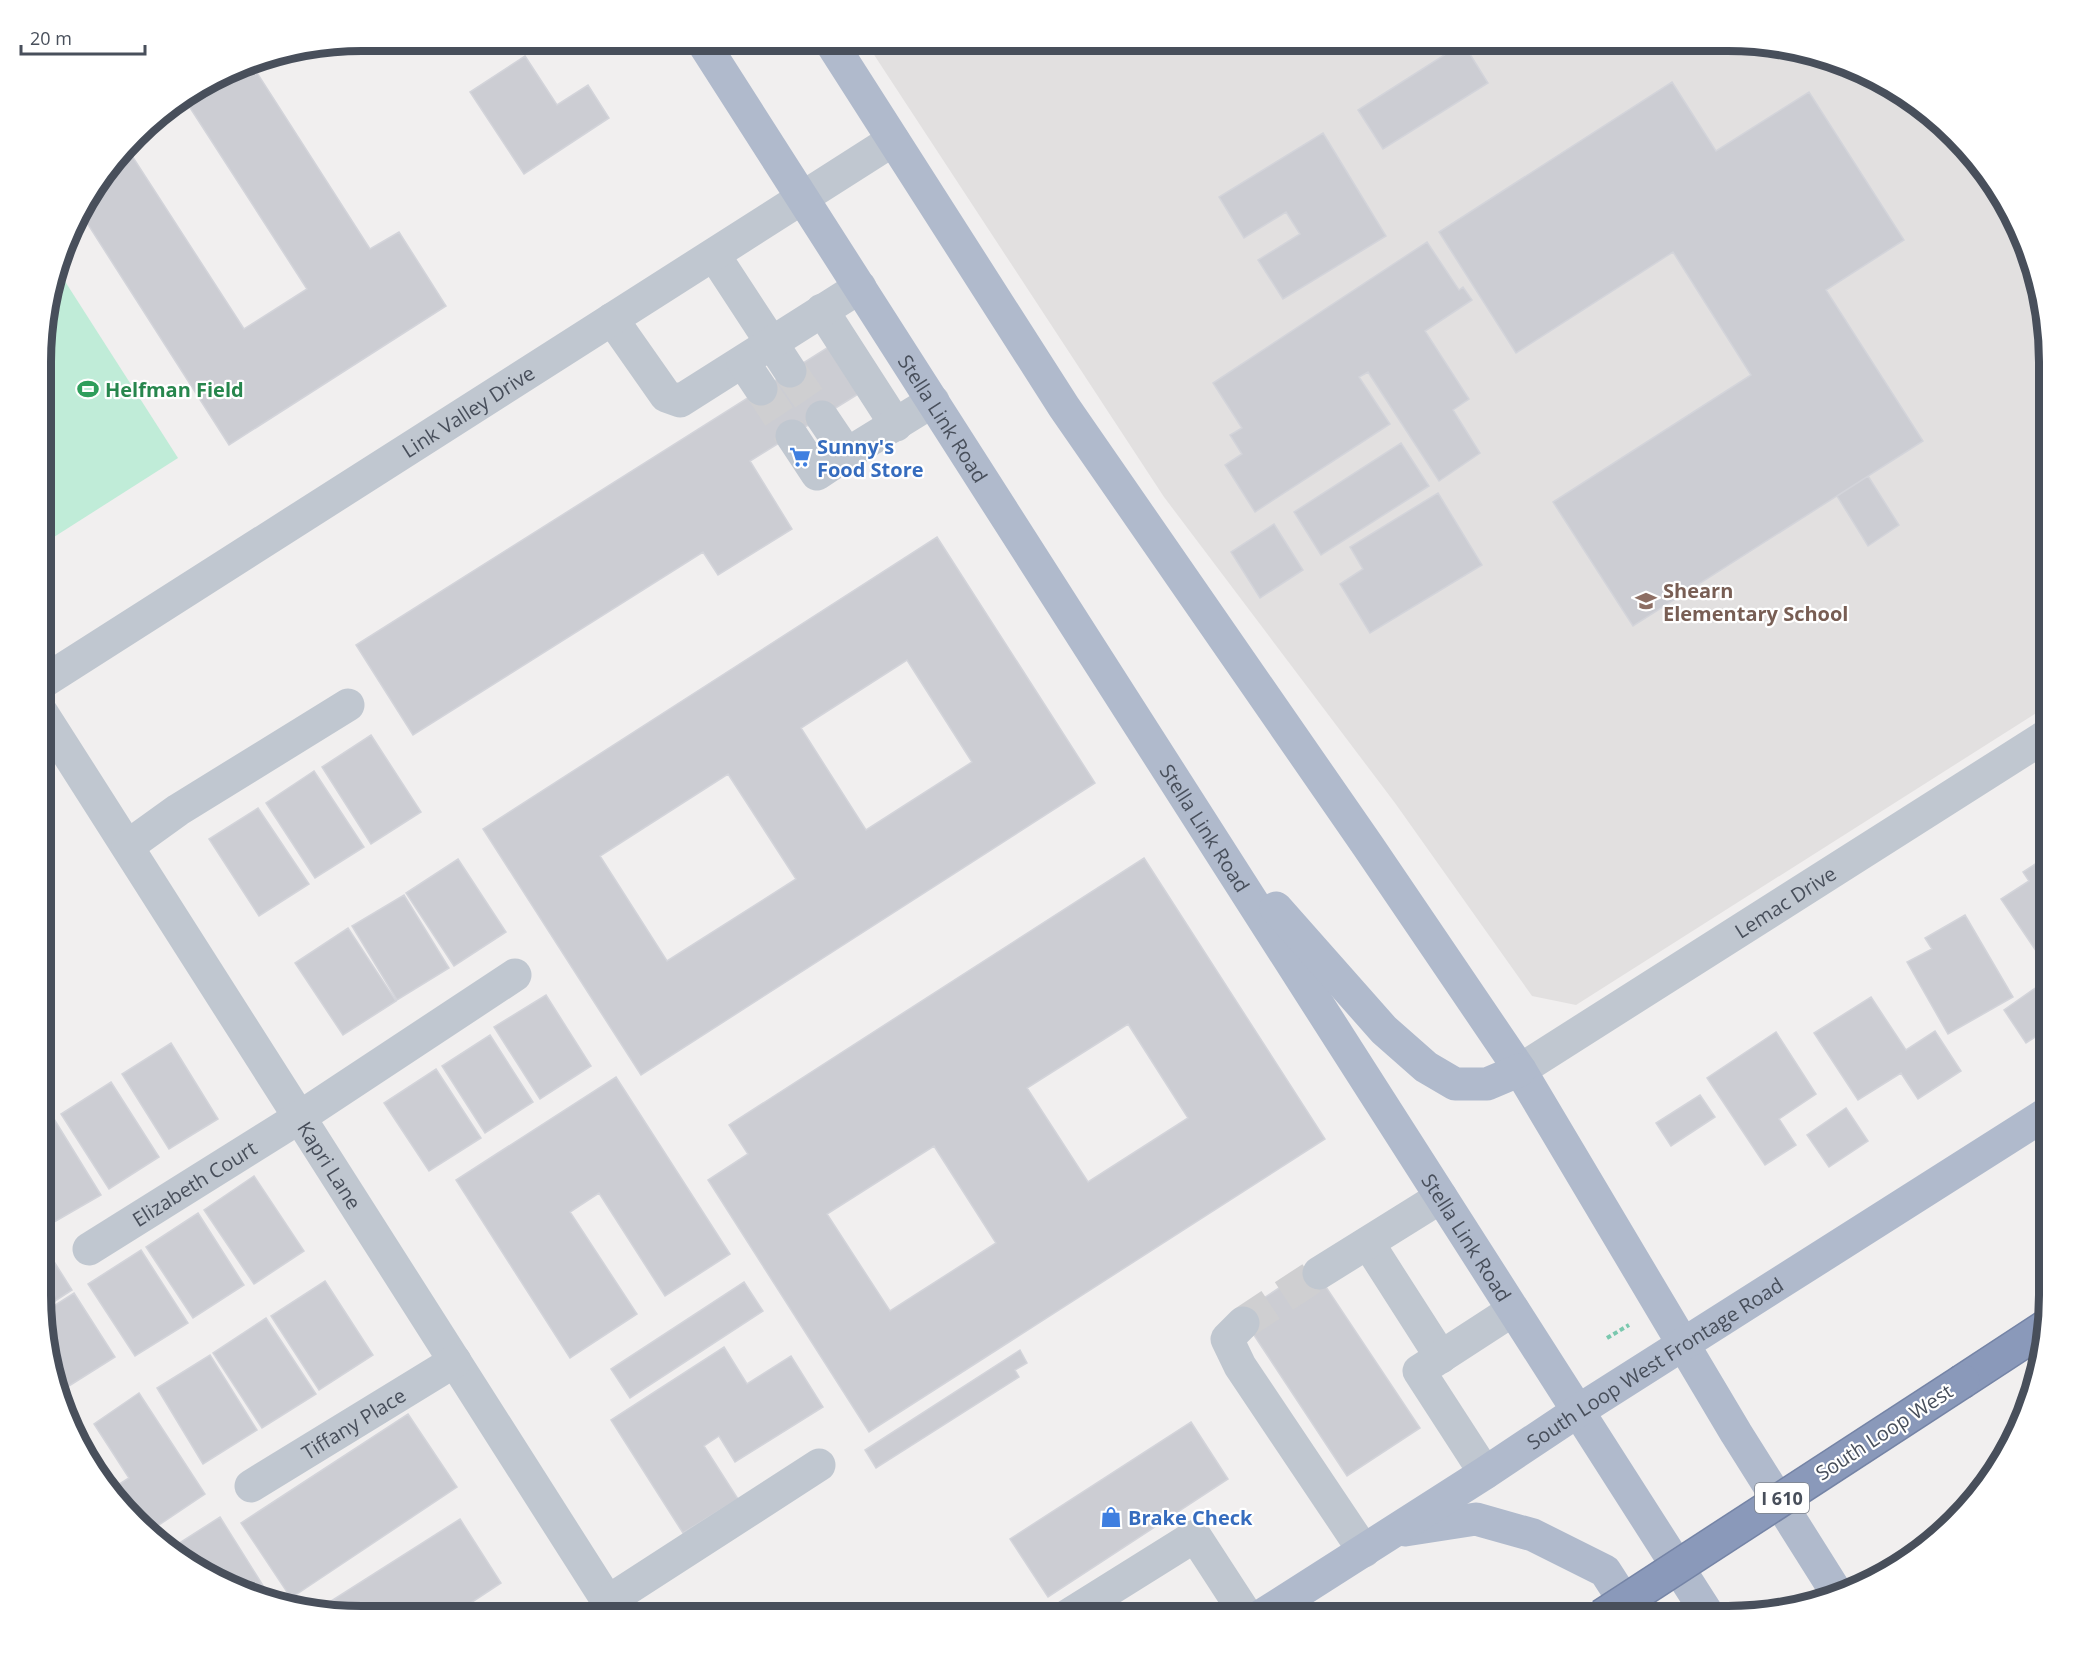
<svg xmlns="http://www.w3.org/2000/svg" width="2090" height="1657" font-family="'Open Sans',sans-serif">
<style>
.education{fill:#e2e0e0}
.green{fill:#c0ecd8}
.building{fill:#cccdd3;stroke:#d3d4da;stroke-width:1.5;fill-rule:evenodd}
.lines{fill:none;stroke-linecap:round;stroke-linejoin:round}
.minor-tunnel{stroke:#cfcfd1;stroke-width:33;stroke-dasharray:33 16;stroke-linecap:butt}
.highway-casing{stroke:#7584a6;stroke-width:36}
.path{stroke:#7ac8ae;stroke-width:4;stroke-dasharray:4.5 3;stroke-linecap:butt}
.minor{stroke:#c0c7d0;stroke-width:33}
.major{stroke:#b0bacc;stroke-width:33}
.highway{stroke:#8a99ba;stroke-width:33}
.highway-bridge-casing{stroke:#7584a6;stroke-width:36;stroke-linecap:butt}
.highway-bridge{stroke:#8a99ba;stroke-width:33}
.labels{text-anchor:middle;dominant-baseline:central;stroke-width:4.5;stroke-linejoin:round;paint-order:stroke}
.shield{fill:#fff;stroke:#7f848c;stroke-width:1.5}
.shield-label{font-size:18px;font-weight:bold;fill:#484f5b}
.leisure-label{font-size:20px;font-weight:bold;fill:#27864d;stroke:#fff;text-anchor:start}
.street-label{font-size:20px;fill:#484f5b;stroke:#fff}
.shop-label{font-size:20px;font-weight:bold;fill:#366cbe;stroke:#fff;text-anchor:start}
.education-label{font-size:20px;font-weight:bold;fill:#785e54;stroke:#fff;text-anchor:start}
.rim{fill:none;stroke:#484f5b;stroke-width:8}
</style>
<rect width="100%" height="100%" fill="#f1efef"/>
<!-- education -->
<path class="education" d="M865,41H1749L1851,65L1940,121L1983,167L2025,239L2049,362V705L1576,1005L1532,996L1395,803L1164,497Z"/>
<!-- green -->
<path class="green" d="M59,272L178,458L43,544V320Z"/>
<!-- building -->
<path class="building" d="M1463,43L1488,83L1383,149L1358,110Z
M525,56L557,105L588,85L609,118L524,174L470,92Z
M250,62L370,249L399,232L446,306L229,445L80,212L83,202L127,148L244,329L307,289L185,100Z
M1672,82L1716,151L1809,92L1904,240L1826,290L1923,441L1633,626L1553,502L1751,375L1673,252L1516,353L1439,232Z
M1323,133L1386,236L1283,299L1258,260L1300,234L1286,212L1244,238L1219,197Z
M1427,242L1459,290L1463,287L1472,300L1425,331L1469,399L1453,410L1480,453L1439,481L1368,372L1359,377L1390,424L1255,512L1225,465L1242,454L1230,435L1242,428L1213,383Z
M838,341L868,388L750,461L792,529L718,575L703,552L413,735L356,645Z
M1401,443L1429,486L1321,555L1294,512Z
M1868,476L1899,525L1868,546L1837,496Z
M1438,493L1482,565L1370,633L1340,584L1363,569L1350,547Z
M1274,524L1303,570L1260,598L1231,552Z
M937,537L1095,783L641,1075L483,829ZM907,660L972,762L866,830L801,728ZM728,774L796,879L667,961L600,856Z
M371,735L421,812L371,844L322,767Z
M314,771L364,847L315,878L266,803Z
M258,808L309,884L259,916L209,839Z
M2049,855V970L2001,899L2029,881L2023,872Z
M1144,858L1325,1139L869,1432L708,1180L748,1154L729,1125ZM1128,1024L1188,1118L1088,1182L1027,1088ZM934,1146L996,1243L890,1311L827,1214Z
M458,859L506,932L454,966L406,893Z
M404,895L449,968L397,1000L352,926Z
M1965,915L2013,997L1948,1034L1907,962L1932,949L1925,938Z
M348,928L396,1001L343,1035L295,963Z
M2041,984L2049,995V1028L2026,1043L2004,1010Z
M546,995L591,1066L540,1099L494,1027Z
M1871,997L1906,1050L1935,1031L1961,1071L1918,1099L1901,1073L1858,1100L1814,1033Z
M1776,1032L1816,1094L1779,1119L1796,1145L1765,1165L1707,1078Z
M490,1035L533,1102L485,1133L442,1066Z
M171,1043L218,1119L169,1149L122,1074Z
M436,1069L481,1138L429,1171L384,1103Z
M616,1077L730,1254L665,1296L599,1193L570,1212L637,1314L570,1358L456,1180Z
M111,1082L159,1157L109,1189L61,1114Z
M1700,1095L1715,1117L1671,1146L1656,1123Z
M1846,1108L1868,1141L1829,1167L1807,1135Z
M54,1119L101,1195L49,1225L41,1212L42,1127Z
M254,1176L304,1251L254,1284L204,1210Z
M198,1213L244,1285L193,1318L146,1247Z
M41,1241L72,1290L41,1310Z
M141,1250L188,1323L135,1356L88,1284Z
M1312,1266L1420,1428L1347,1476L1240,1314Z
M325,1281L373,1355L319,1390L271,1316Z
M744,1282L763,1311L630,1398L611,1369Z
M74,1293L115,1357L61,1391L41,1314Z
M266,1318L316,1394L262,1428L213,1353Z
M724,1347L747,1384L791,1356L823,1407L735,1462L719,1436L704,1446L738,1499L683,1533L611,1420Z
M1020,1350L1027,1363L1015,1370L1019,1377L876,1468L865,1450Z
M210,1355L257,1430L203,1464L157,1388Z
M139,1393L205,1494L147,1533L113,1488L129,1478L94,1424Z
M408,1414L457,1487L291,1598L241,1523Z
M1191,1422L1228,1479L1048,1597L1010,1539Z
M220,1517L272,1600L239,1592L170,1549Z
M460,1519L501,1583L451,1616H341L317,1610Z"/>
<g class="lines">
<!-- minor-tunnel -->
<path class="minor-tunnel" d="M790,371L822,417
M761,389L792,436
M1243,1323L1319,1273"/>
<defs>
<path id="highway" d="M1963,1381L2047,1326"/>
</defs>
<!-- highway casing -->
<use href="#highway" class="highway-casing"/>
<!-- path -->
<path class="path" d="M1607,1338L1629,1325"/>
<!-- minor -->
<g class="minor">
<path d="M714,255L790,371"/>
<path d="M822,310L896,425"/>
<path d="M612,319L666,396L680,401L860,287"/>
<path d="M743,362L761,389"/>
<path d="M822,417L847,454L933,401"/>
<path d="M792,436L817,474L847,454"/>
<path id="s1" d="M43,682L893,140"/>
<path id="s2" d="M42,713L617,1616"/>
<path d="M128,846L178,810L348,705"/>
<path id="s3" d="M1520,1070L2049,734"/>
<path d="M1368,1243L1441,1357"/>
<path id="s4" d="M89,1249L300,1117L515,975"/>
<path d="M1319,1273L1441,1197"/>
<path d="M1243,1323L1227,1339L1240,1366L1364,1551"/>
<path d="M1485,1473L1419,1371L1513,1310"/>
<path id="s5" d="M251,1486L455,1361"/>
<path d="M607,1602L819,1465"/>
<path d="M1067,1616L1195,1536L1247,1616"/>
</g>
<!-- major -->
<g class="major">
<path id="s6" d="M702,41L1709,1616"/>
<path d="M830,41L1064,407L1368,846L1520,1070L1736,1433L1838,1595"/>
<path d="M1276,908L1384,1030L1426,1067L1455,1084H1487L1520,1070"/>
<path d="M1405,1530L1476,1519L1533,1535L1605,1571L1634,1616"/>
<path id="s7" d="M1261,1616L1485,1473L1578,1411L2049,1112"/>
</g>
<!-- highway -->
<use href="#highway" class="highway"/>
<defs>
<path id="highway-bridge" d="M1602,1616L1963,1381"/>
</defs>
<!-- highway-bridge casing -->
<use href="#highway-bridge" class="highway-bridge-casing"/>
<!-- highway-bridge -->
<use href="#highway-bridge" class="highway-bridge"/>
</g>
<!-- icons -->
<defs>
<symbol id="stadium-bare" viewBox="-9 -9 18 18"><path d="M0-5a6.5 5 0 1 0 0 10a6.5 5 0 1 0 0-10ZM-3.5-1.8h7v3.6h-7Z" fill="#2e9e5b" stroke="#fff" stroke-width="2.5" paint-order="stroke"/></symbol>
<symbol id="supermarket-bare" viewBox="-9 -9 18 18"><path d="M-6-5.5h2.5l.6 2H6L4.5 2H-2.5L-4.4-4H-6ZM-1.5 3.2a1.3 1.3 0 1 0 .1 0ZM3 3.2a1.3 1.3 0 1 0 .1 0Z" fill="#3f7fe0" stroke="#fff" stroke-width="2.5" paint-order="stroke"/></symbol>
<symbol id="school-bare" viewBox="-9 -9 18 18"><path d="M0-5L7-2L0 1L-7-2ZM-4 1L0 2.5L4 1V4Q0 6-4 4Z" fill="#8d6e63" stroke="#fff" stroke-width="2.5" paint-order="stroke"/></symbol>
<symbol id="shop-bare" viewBox="-9 -9 18 18"><path d="M-5-2.5h2.3a2.7 3.5 0 0 1 5.4 0H5L5.5 6h-11ZM-1.5-2.5h3a1.5 2.3 0 0 0-3 0Z" fill="#3f7fe0" stroke="#fff" stroke-width="2.5" paint-order="stroke"/></symbol>
</defs>
<g fill-rule="evenodd">
<use href="#stadium-bare" x="73" y="374" width="30" height="30"/>
<use href="#supermarket-bare" x="785" y="442" width="30" height="30"/>
<use href="#school-bare" x="1631" y="586" width="30" height="30"/>
<use href="#shop-bare" x="1096" y="1502" width="30" height="30"/>
</g>
<g class="labels">
<!-- shield labels -->
<rect class="shield" x="1755" y="1483" width="54" height="30" rx="4.5"/>
<g class="shield-label">
<text x="1782" y="1498">I 610</text>
</g>
<!-- leisure labels -->
<g class="leisure-label">
<text x="105" y="389">Helfman Field</text>
</g>
<!-- street labels -->
<g class="street-label">
<text stroke="none"><textPath href="#s1" startOffset="504">Link Valley Drive</textPath></text>
<text stroke="none"><textPath href="#s6" startOffset="448">Stella Link Road</textPath></text>
<text stroke="none"><textPath href="#s6" startOffset="934">Stella Link Road</textPath></text>
<text stroke="none"><textPath href="#s3" startOffset="314">Lemac Drive</textPath></text>
<text stroke="none"><textPath href="#s2" startOffset="536">Kapri Lane</textPath></text>
<text stroke="none"><textPath href="#s4" startOffset="124">Elizabeth Court</textPath></text>
<text stroke="none"><textPath href="#s6" startOffset="1420">Stella Link Road</textPath></text>
<text stroke="none"><textPath href="#s7" startOffset="468">South Loop West Frontage Road</textPath></text>
<text stroke="none"><textPath href="#s5" startOffset="120">Tiffany Place</textPath></text>
<text transform="translate(1884 1432) rotate(-33)">South Loop West</text>
</g>
<!-- shop labels -->
<g class="shop-label">
<text x="817" y="446">Sunny's<tspan x="817" dy="23">Food Store</tspan></text>
<text x="1128" y="1517">Brake Check</text>
</g>
<!-- education labels -->
<g class="education-label">
<text x="1663" y="590">Shearn<tspan x="1663" dy="23">Elementary School</tspan></text>
</g>
</g>
<!-- crop -->
<path d="M0 0H2090V1657H0ZM362 51H1728A311 311 0 0 1 2039 362V1295A311 311 0 0 1 1728 1606H362A311 311 0 0 1 51 1295V362A311 311 0 0 1 362 51Z" fill="#fff" fill-rule="evenodd"/>
<path class="rim" d="M362 51H1728A311 311 0 0 1 2039 362V1295A311 311 0 0 1 1728 1606H362A311 311 0 0 1 51 1295V362A311 311 0 0 1 362 51Z"/>
<!-- scale -->
<path d="M21 45v9h124v-9" fill="none" stroke="#484f5b" stroke-width="3"/>
<text x="30" y="45" font-size="18" fill="#484f5b" stroke="#ffffff" stroke-width="4.5" paint-order="stroke">20 m</text>
</svg>
